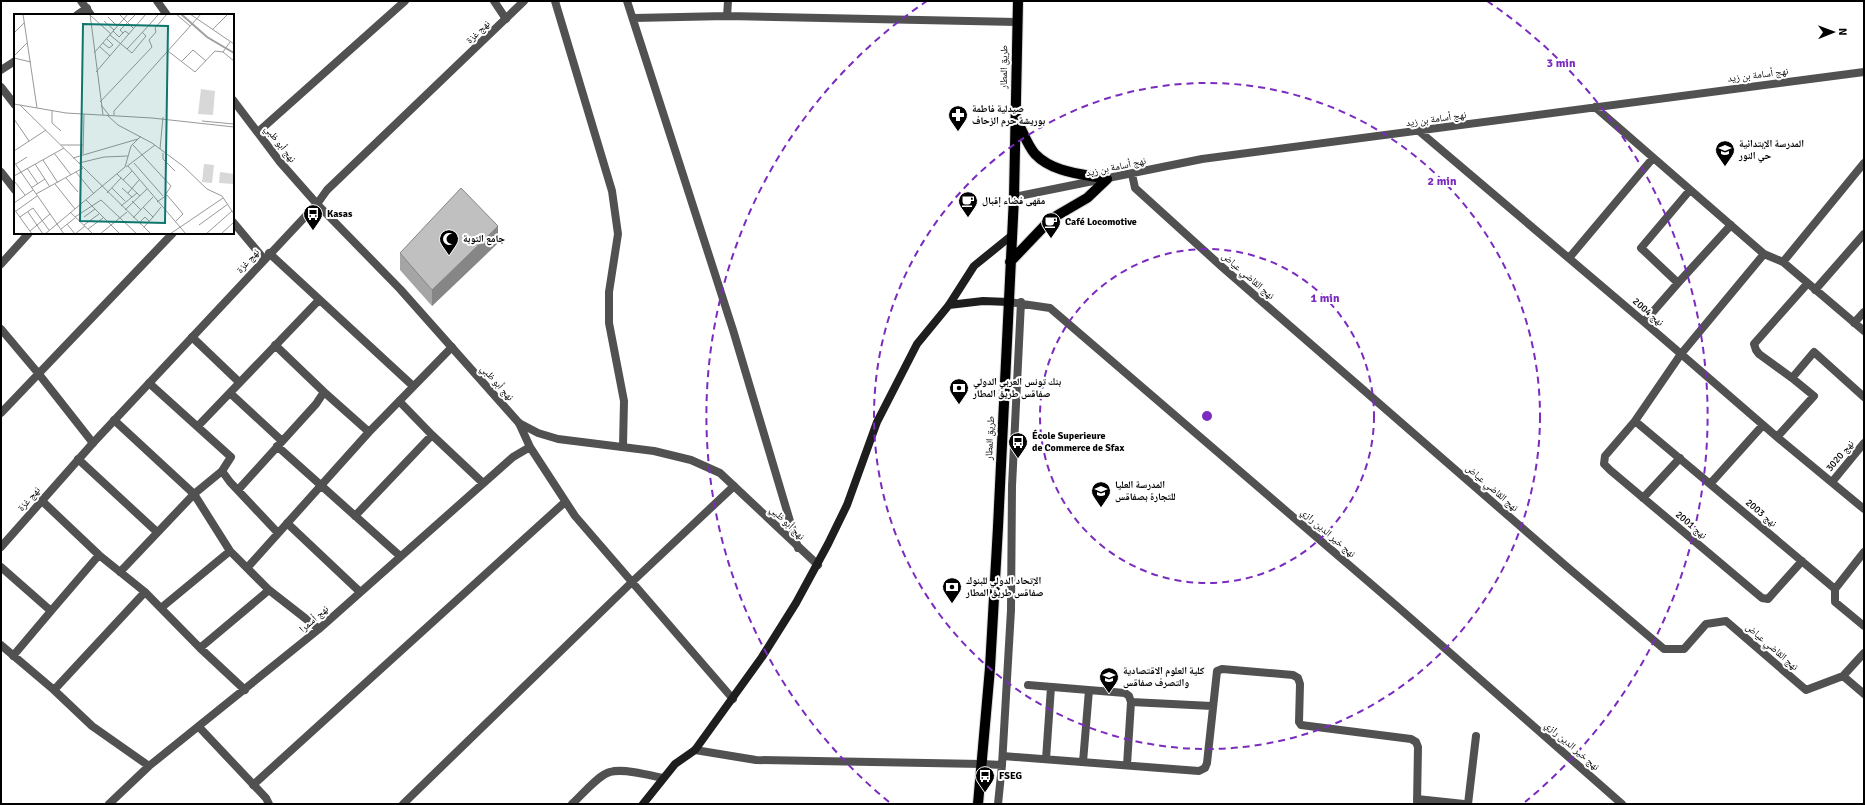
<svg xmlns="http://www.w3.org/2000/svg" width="1865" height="805" font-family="Signika,'Noto Naskh Arabic',sans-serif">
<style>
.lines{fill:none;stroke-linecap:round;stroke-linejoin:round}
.primary-casing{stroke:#dbdbdb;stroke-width:12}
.service{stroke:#515151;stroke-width:8}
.minor{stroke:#515151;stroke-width:8}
.tertiary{stroke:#515151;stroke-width:8}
.secondary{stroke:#1e1e1e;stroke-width:8}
.primary{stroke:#000;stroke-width:10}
.wall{fill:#a5a5a5}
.shaded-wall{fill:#868686}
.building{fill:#c0c0c0;stroke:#868686}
.ring{fill:none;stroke:#7b2cbf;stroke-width:2;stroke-dasharray:7 5}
.labels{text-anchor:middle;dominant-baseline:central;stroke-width:4;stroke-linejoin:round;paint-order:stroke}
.street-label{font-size:10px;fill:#000;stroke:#fff}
.poi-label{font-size:10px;font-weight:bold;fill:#000;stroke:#fff;text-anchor:start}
.inset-river{fill:none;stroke:#9f9f9f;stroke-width:2}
.inset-road{fill:none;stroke:#999;stroke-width:1}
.view{fill:#0f766e;fill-opacity:0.15;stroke:#0f766e;stroke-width:2}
.inset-edge{fill:none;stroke:#000;stroke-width:2}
.centre{fill:#7b2cbf;stroke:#fff;stroke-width:2}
.ring-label{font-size:12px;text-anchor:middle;font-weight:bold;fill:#7b2cbf;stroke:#fff;stroke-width:4;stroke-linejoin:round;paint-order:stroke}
</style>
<rect width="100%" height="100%" fill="#fff"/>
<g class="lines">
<defs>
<path id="primary" d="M1016,119C1022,129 1027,145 1035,154C1053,173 1083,174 1107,179
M1010,262L1051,219L1087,198L1107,179
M978,804L990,668L998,527L1014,197L1018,1"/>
</defs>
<!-- primary casing -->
<use href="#primary" class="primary-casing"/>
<!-- service -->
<path class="service" d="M1028,685L1125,693L1129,696L1131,702L1127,765
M1131,702L1212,706
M1003,756L1199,771L1205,768L1207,763L1217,671L1222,669L1293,675L1298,678L1300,684L1299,722L1301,725L1411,739L1416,742L1418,747L1417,804
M1046,759L1051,687
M1083,762L1089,690
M1417,799L1464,804
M1468,804L1476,736"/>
<!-- minor -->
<path class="minor" d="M81,1L91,15
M494,1L506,19
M555,1L612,191L618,234L609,292V323L624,401L623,446
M627,1L733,330L798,548
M77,15L87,8
M727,16L728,1
M634,18L727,16L1017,22
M1,70L15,61
M1,87L15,105
M1595,107L1764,254L1783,262L1864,331
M1419,131L1644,322L1777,437L1864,509
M258,132L405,1
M1,172L15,190
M1132,174L1135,188L1221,266L1566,566L1664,649H1684L1706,624L1726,621L1806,690L1843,676L1864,694
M1690,190L1641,248L1678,283L1731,225
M1014,197L1202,159L1864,72
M233,222L264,259
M269,253L413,386
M1764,254L1681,354L1635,421L1605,456L1604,464L1610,470L1762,598L1768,599L1802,561
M1569,258L1653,158
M1783,262L1864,163
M1,264L29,233
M1815,290L1864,234
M1009,302L1050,308L1399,608L1622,804
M1644,322L1678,283
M1854,323L1864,312
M1,329L38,373L93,443
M192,337L239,382
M275,345L324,392L369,432
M1792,378L1814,352L1864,397
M149,383L231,457L222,471L230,482L278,533
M230,393L282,441
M399,401L432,435L483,483
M1,413L173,233
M114,420L194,494L230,551L269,590L319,629
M1635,421L1835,589V602L1864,626
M519,423L530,447L575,516L733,699
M198,426L319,300
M1777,437L1814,396L1792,378L1759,354L1756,350L1754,344L1807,284
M277,446L400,556
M78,459L157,532
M1832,482L1864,443
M1710,484L1763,425
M238,490L316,404L324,392
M1643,498L1680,458
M41,500L99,555L145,592L200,648L245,690
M355,516L432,435
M287,523L359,591
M1,567L51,611L13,656
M247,568L369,432L452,347
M120,572L194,494L222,471
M1835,589L1864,552
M161,608L230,551
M51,611L99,555
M1,645L54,690L145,592
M200,648L269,590
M1843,676L1864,653
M54,690L92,726L149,766
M199,727L266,798L269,804
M982,764L1002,765
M253,785L565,502
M109,804L149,766L319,629L513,457L530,447
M403,804L633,581L734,486
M572,804C582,795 598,775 610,772C623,768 649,775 662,778
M998,804L1002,765L1011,610L1012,486L1021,302"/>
<!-- tertiary -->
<path class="tertiary" d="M157,1L167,15
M233,100L280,162L317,204L400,289L519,423L538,433L558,439L654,451L691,460L720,473L818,565
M1,547L93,443L317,204L327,190L524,1
M695,750L756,760L982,764"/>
<!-- secondary -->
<path class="secondary" d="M949,305L983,301L1009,302
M643,804L675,764L695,750L762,657L796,603L828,544L847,505L877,422L917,344L949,305L974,266L1011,236"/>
<!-- primary -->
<use href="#primary" class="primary"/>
</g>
<!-- wall -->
<path class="wall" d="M498,243L432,306L400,270V253Z"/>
<!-- shaded-wall -->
<path class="shaded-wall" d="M498,226V243L432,306V290Z"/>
<!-- building -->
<path class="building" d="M461,188L498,226L432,290L400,253Z"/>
<!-- distance rings -->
<g class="ring">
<circle cx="1207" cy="416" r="167"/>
<circle cx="1207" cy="416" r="333"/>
<path d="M889 802A500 500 0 0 1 927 1M1487 1A500 500 0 0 1 1525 802"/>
</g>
<!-- icons -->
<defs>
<symbol id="pharmacy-pin" viewBox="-11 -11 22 30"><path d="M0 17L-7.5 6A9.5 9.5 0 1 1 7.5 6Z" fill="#000" stroke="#fff"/><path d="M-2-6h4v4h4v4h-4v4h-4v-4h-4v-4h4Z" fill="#fff"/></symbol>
<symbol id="school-pin" viewBox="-11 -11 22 30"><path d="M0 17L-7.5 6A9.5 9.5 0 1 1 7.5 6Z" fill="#000" stroke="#fff"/><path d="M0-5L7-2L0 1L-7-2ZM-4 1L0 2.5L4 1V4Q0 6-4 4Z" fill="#fff"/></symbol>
<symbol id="cafe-pin" viewBox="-11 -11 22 30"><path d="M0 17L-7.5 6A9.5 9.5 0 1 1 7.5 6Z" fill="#000" stroke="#fff"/><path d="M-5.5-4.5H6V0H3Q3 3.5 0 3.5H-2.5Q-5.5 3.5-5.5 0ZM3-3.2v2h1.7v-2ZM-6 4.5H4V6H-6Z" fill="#fff"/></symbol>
<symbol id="bus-pin" viewBox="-11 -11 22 30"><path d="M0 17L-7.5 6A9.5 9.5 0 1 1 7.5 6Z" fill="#000" stroke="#fff"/><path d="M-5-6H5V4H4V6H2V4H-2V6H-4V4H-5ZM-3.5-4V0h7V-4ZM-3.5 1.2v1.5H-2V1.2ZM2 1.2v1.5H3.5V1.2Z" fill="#fff"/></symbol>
<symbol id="mosque-pin" viewBox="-11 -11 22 30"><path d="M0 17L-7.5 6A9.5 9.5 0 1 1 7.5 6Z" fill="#000" stroke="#fff"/><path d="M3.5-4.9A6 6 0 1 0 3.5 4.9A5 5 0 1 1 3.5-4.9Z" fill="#fff"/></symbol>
<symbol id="bank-pin" viewBox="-11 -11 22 30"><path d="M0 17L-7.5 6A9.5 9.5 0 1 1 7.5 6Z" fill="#000" stroke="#fff"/><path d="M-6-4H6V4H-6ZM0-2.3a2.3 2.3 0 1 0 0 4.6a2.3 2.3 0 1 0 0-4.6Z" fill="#fff"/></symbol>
<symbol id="university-pin" viewBox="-11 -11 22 30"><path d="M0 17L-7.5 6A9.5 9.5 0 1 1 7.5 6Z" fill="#000" stroke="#fff"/><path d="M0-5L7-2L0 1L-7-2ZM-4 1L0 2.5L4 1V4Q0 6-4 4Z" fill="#fff"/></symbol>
</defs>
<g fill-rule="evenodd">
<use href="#pharmacy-pin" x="947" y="104" width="22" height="30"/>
<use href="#school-pin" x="1714" y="139" width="22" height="30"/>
<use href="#cafe-pin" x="957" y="190" width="22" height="30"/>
<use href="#bus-pin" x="302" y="203" width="22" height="30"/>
<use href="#cafe-pin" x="1040" y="211" width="22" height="30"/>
<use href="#mosque-pin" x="438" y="228" width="22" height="30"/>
<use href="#bank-pin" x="948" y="377" width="22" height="30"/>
<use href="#bus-pin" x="1007" y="431" width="22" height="30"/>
<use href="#university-pin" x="1090" y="480" width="22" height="30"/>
<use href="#bank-pin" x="941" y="576" width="22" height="30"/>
<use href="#university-pin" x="1098" y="666" width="22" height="30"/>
<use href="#bus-pin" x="974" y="765" width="22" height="30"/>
</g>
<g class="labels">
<!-- street labels -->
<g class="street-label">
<text transform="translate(478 32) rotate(-44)">نهج غزة</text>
<text transform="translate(1004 67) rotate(-89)">طريق المطار</text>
<text transform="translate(1758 75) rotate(-7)">نهج أسامة بن زيد</text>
<text transform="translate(1436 119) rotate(-8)">نهج أسامة بن زيد</text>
<text transform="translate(280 144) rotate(52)">نهج أبو ظبي</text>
<text transform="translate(1116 167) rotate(-12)">نهج أسامة بن زيد</text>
<text transform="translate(248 261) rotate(-48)">نهج غزة</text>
<text transform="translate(1248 276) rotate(41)">نهج القاضي عياض</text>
<text transform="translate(1648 312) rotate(41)">نهج 2004</text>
<text transform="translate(497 383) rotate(48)">نهج أبو ظبي</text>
<text transform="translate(990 438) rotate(-87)">طريق المطار</text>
<text transform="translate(1840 456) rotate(-50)">نهج 3020</text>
<text transform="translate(1492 488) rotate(41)">نهج القاضي عياض</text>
<text transform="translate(29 499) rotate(-49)">نهج غزة</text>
<text transform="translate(1761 513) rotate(40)">نهج 2003</text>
<text transform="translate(787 523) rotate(44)">نهج أبو ظبي</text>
<text transform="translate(1691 525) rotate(40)">نهج 2001</text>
<text transform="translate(1328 533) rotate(41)">نهج خير الدين رازي</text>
<text transform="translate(314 619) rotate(-41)">نهج أسمرا</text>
<text transform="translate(1772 647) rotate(41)">نهج القاضي عياض</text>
<text transform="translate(1572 746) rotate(41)">نهج خير الدين رازي</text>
</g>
<!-- poi labels -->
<g class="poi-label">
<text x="972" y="109">صيدلية فاطمة<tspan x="972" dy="12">بوريشة حرم الزحاف</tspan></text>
<text x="1739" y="144">المدرسة الإبتدائية<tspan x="1739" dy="12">حي النور</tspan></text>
<text x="982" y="201">مقهى فضاء إقبال</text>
<text x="327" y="214">Kasas</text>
<text x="1065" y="222">Café Locomotive</text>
<text x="463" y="239">جامع التوبة</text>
<text x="973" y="382">بنك تونس العربي الدولي<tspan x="973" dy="12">صفاقس طريق المطار</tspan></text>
<text x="1032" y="436">École Superieure<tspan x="1032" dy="12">de Commerce de Sfax</tspan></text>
<text x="1115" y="485">المدرسة العليا<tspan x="1115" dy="12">للتجارة بصفاقس</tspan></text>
<text x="966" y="581">الإتحاد الدولي للبنوك<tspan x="966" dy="12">صفاقس طريق المطار</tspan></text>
<text x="1123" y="671">كلية العلوم الاقتصادية<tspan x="1123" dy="12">والتصرف صفاقس</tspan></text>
<text x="999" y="776">FSEG</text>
</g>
</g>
<!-- overview -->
<g transform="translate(14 14)">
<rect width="220" height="220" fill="#fff"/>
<path d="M187,75L201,77L199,101L184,100ZM190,150L200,151L198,169L188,168ZM206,158L220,160V170L205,169Z" fill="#d8d8d8"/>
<path class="inset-river" d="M167,0L193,23L220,39"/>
<path class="inset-road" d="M9,0L23,94M76,0L89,101M105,0L120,15M162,0L176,12M176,0L220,30M76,1L97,20M94,3L103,12M90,7L100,16M136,10L144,1M198,16L214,0M99,17L105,23L111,17L115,20M0,19L10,9M109,19L106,16L121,1M96,21L118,39L132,22L128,18M89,29L95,34L99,31L93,25M86,33L96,42M113,35L136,10M154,37L181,58L201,37L209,38L216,28M209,38L220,47M80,39L114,0M0,42L13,29M0,44L17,48M167,48L179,36L192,47M82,58L132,0M86,88L138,33L135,26L142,18L141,14L153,0M0,90L52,99L138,104L220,113M6,91L137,220M87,91L95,101M38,97V109L47,117M93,101L104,111L138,129L169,152L193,175L208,182L220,200M100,101V97L187,0M0,105L15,127M188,107L220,110M47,131H69M119,131L157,172L152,180M146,135L149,103M0,137L32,116M40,139L57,161M149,139V145L161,157M69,140L70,100M59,144L124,125M29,146L44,169M0,148L50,220M65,149L90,143L114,142M120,149L149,182M2,150L13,143M21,150L36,173M114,152L172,220M112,153L141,131M13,154L24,170M62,158L80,180M103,160L126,182M0,162L50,134M52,164L64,178M109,166L118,157M1,168L11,181M41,170L61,195M17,174L31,165M98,174L111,187M108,174L118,183M93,179L107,164M114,179L125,166M22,180L69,154M72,186L106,220M118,187L127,196M143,188L153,181L169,200L161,208M0,189L19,176M107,192L123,179M129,193L139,203L130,213M0,195L18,220M111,196L133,175M2,197L23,182M14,198L29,220M56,198L79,220M6,203L19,194L35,216M61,203L87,186L123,220M70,203L81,195M139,203L147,193M119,204L139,183M125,209L131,203L135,207M53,210L61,220M70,211L85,200M185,211L214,190M47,215L61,204M74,215L89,204M16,217L36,200M31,220L111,153L117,132L127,122M61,220L71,212M86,220L113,198M156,220L209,184M192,220L218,197M207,220L220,208"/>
<path class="view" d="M69,10L154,12L151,209L66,207Z"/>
<rect width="220" height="220" class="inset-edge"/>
</g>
<circle cx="1207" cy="416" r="6" class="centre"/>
<g class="ring-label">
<text x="1561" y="67">3 min</text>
<text x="1442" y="185">2 min</text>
<text x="1325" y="302">1 min</text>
</g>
<!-- border -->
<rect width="1865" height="805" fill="none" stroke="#000000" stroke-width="4"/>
<!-- north arrow -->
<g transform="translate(1833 32) rotate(89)" stroke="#ffffff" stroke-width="3" paint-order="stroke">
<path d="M0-3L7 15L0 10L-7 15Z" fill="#000000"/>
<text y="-6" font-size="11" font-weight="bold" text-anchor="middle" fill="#000000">N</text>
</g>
</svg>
